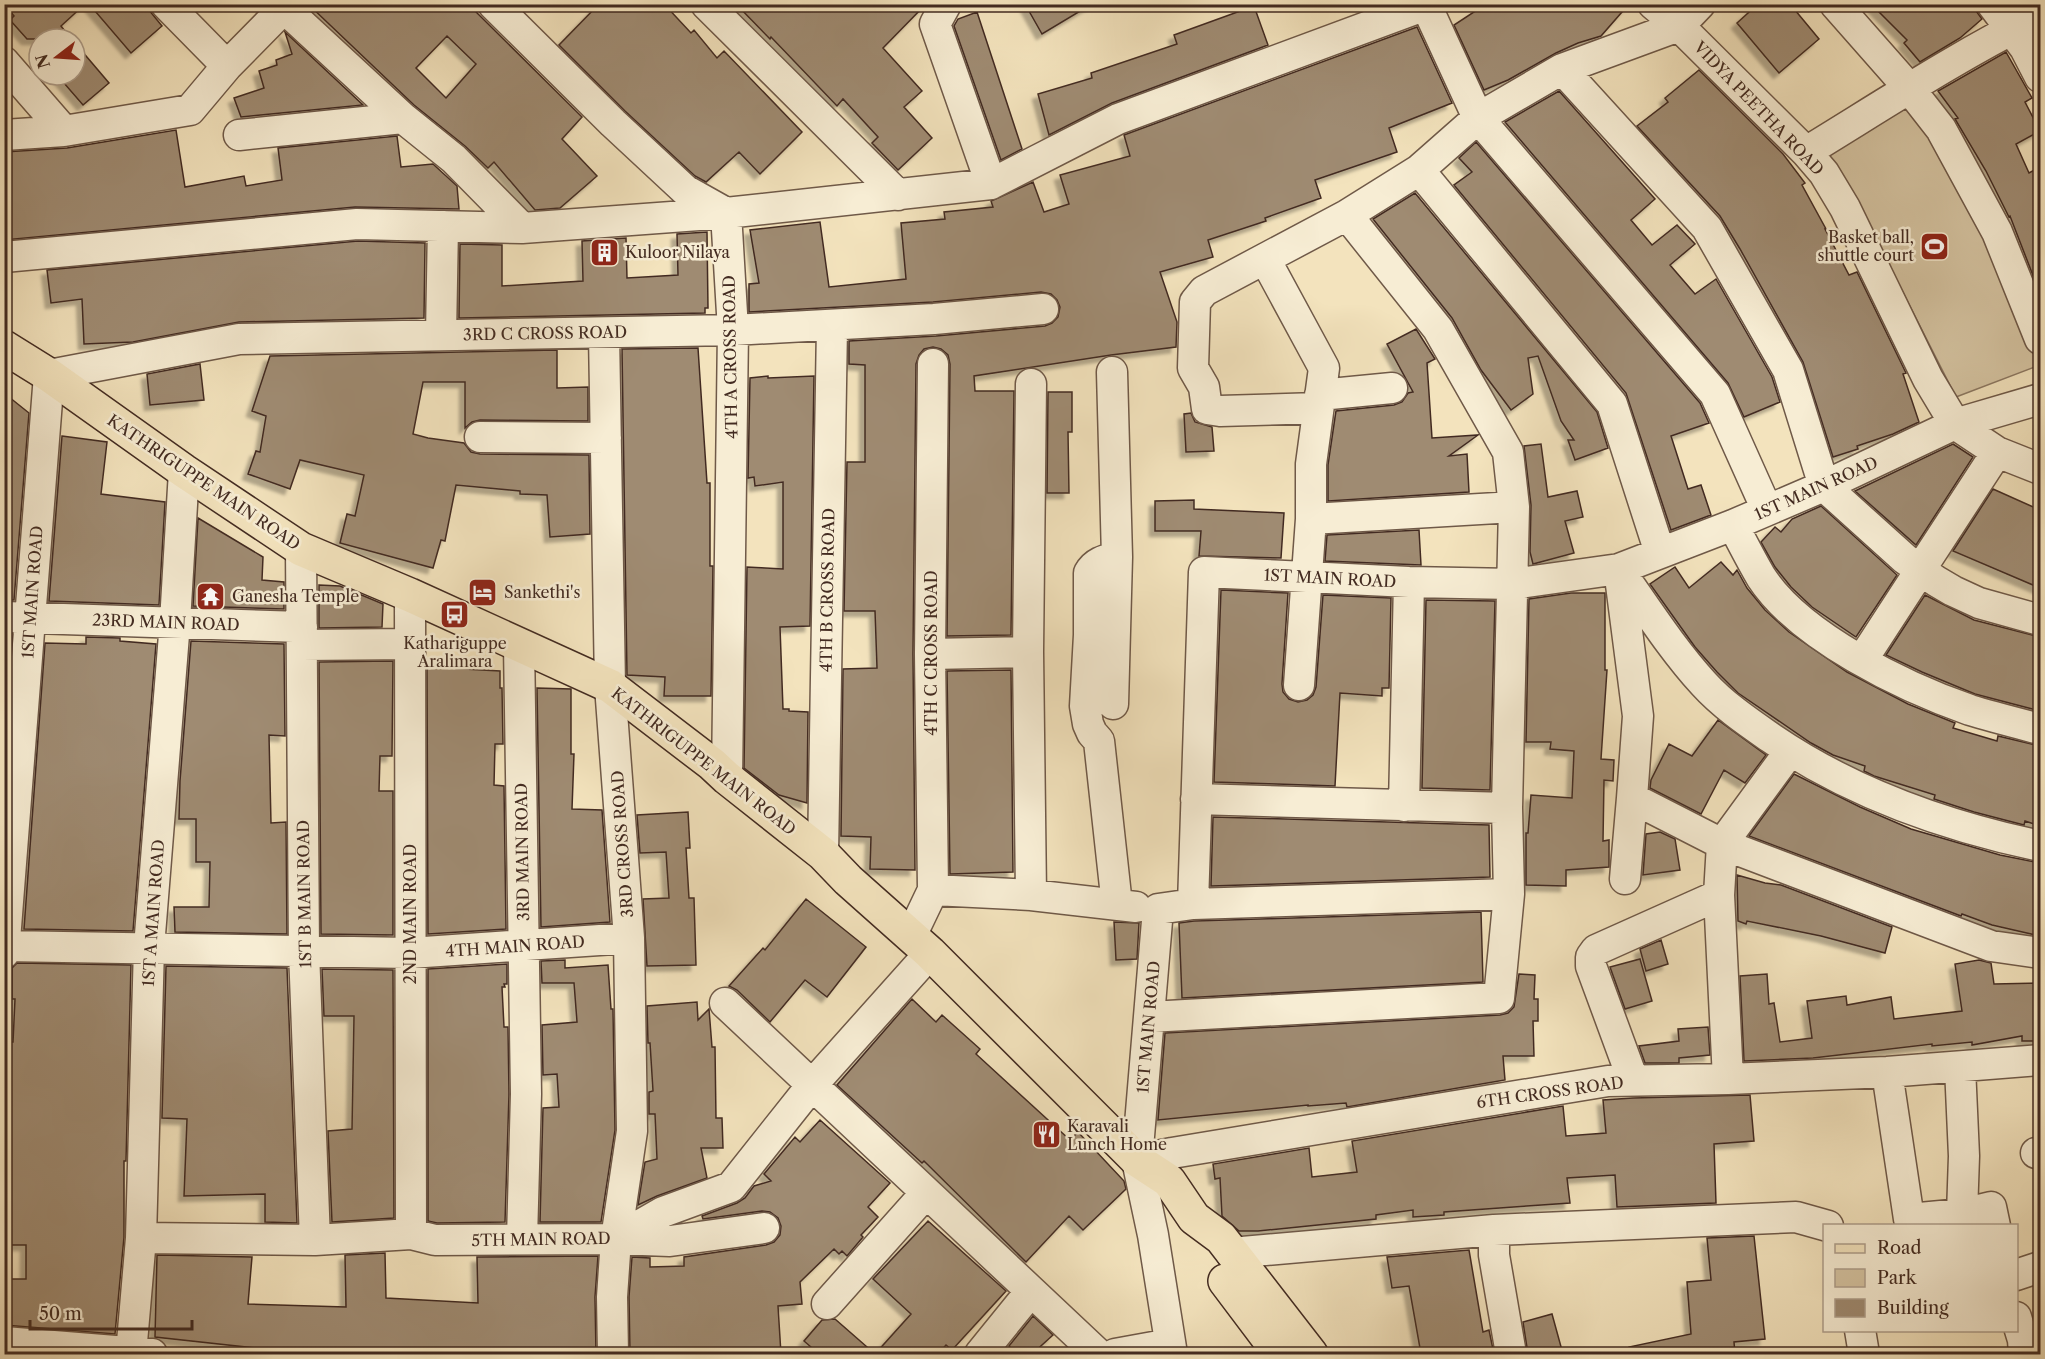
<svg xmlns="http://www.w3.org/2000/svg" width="2045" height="1359" font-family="'Libre Caslon Text',serif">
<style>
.green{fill:#d5c4a2;stroke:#8c7862;stroke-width:1.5}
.building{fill:#9f8b72;stroke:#432b21;stroke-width:1.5;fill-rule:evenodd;filter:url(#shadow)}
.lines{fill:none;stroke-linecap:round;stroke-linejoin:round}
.minor-casing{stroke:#6f5948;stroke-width:33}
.major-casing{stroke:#432b21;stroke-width:36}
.minor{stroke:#f7edd4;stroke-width:30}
.major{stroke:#f3e3bd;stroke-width:33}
.labels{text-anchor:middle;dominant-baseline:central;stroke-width:5;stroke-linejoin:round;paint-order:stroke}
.street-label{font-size:16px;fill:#432b21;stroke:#f7edd4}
.poi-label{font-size:16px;fill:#432b21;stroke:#f7edd4;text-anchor:start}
</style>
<defs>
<filter id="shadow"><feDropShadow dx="-5.5" dy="5.5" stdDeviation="1.5" flood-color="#0004"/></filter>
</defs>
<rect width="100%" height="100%" fill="#f3e3bd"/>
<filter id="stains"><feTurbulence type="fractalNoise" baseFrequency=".00333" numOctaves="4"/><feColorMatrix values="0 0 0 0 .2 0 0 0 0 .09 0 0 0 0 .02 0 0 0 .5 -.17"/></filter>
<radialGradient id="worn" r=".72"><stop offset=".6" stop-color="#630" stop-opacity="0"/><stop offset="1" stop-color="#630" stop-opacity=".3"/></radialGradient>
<!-- green -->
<path class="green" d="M1908,98L1987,231L2040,365L1956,397L1887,261L1822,150Z"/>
<!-- building -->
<path class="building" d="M4,4H85L61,26L71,39H27L10,20L14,16Z
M89,4H144L162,26L131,53Z
M308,4H468L582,117L562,139L597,176L560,208L535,210L494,162L488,168L465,146L414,105ZM447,36L476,64L446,98L416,68Z
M599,4H664L691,33L694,30L717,58L724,51L802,132L760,174L739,152L706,182L695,176L625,111L559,45Z
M736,4H926L883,48L922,91L904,107L932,138L898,170L872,143L878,137L843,99L837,106L771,37L770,39Z
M1025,4H1092L1042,34Z
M1486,4H1629L1601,36L1578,43L1556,53L1508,80L1484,90L1454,25Z
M1758,4H1790L1819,39L1779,73L1737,23Z
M1871,4H1971L1982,19L1960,38L1920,62L1904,43L1907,40Z
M1254,6L1268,45L1112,103L1049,135L1038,94L1092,78L1091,73L1177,44L1174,35Z
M977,12L1022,149L1001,160L954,26L958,19Z
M1417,27L1452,103L1389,128L1397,152L1315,180L1321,198L1265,218L1266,221L1208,240L1213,257L1160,272L1177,322L1176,347L1111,355L974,376L975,391H1014L1011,635L947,636L950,364L948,355L941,349L933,347L924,349L919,355L916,364L913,654L915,870L870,869L871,837L841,836L843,669L877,668L875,611H844L847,462H865V365L849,364V341L936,336L1045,326L1052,323L1058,317L1060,307L1057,300L1051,294L1041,292L933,302L749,312V284L759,283L750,230L820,222L829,287L906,279L901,223L945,219L944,212L993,207L991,201L1033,182L1044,212L1069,204L1060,175L1130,156L1124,135Z
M285,32L363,105L241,117L234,98L264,88L259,71L277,65L276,60L292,54Z
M75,43L109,83L83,105L57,75H75Z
M2006,52L2032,98L2025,102L2040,131L2016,144L2029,173L2040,167L2039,291L2010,216L2009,217L1986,171L1955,119L1958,118L1938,91Z
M1699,70L1783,154L1805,183L1802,185L1826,229H1825L1849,275L1857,272L1906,373L1903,374L1919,422L1893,434L1857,446L1858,449L1833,457L1803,362L1740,249L1720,216L1637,126L1668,102L1665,98Z
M1559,91L1655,199L1631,220L1652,245L1677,225L1695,244L1670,265L1695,294L1716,279L1772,377L1780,402L1744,417L1728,383L1505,122Z
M176,130L185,187L244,176L246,186L282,180L278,148L397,136L401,167L433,164L457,186L459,209L355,207L4,240V152L67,148Z
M1476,142L1700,403L1709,423L1671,436L1688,489L1701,485L1711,515L1671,530L1626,393L1454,185L1472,172L1459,158Z
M1415,193L1597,412L1608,448L1575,460L1568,440H1574L1561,421L1538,356L1528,358L1533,394L1511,410L1481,370L1452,318L1373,219Z
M707,232L708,308H705V313L459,318L460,244L502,245V286L583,281L582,241L626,238L627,278L678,275L677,234Z
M358,241L425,243L424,318L239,322L133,342L84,344L82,299L51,303L47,270Z
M1416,329L1435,359L1427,363L1432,438L1478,435L1449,456L1467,454L1469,492L1328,501V465L1336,411L1394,405L1402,402L1408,393L1413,392L1387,344Z
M698,348L707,483H710V566H713L711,696H664L665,677L627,675L622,349Z
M557,350V388L588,387V421L480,420L472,422L465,428V382H423L413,434L428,438L464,443L471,452L480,454L589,455L590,534L550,537L547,495L520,494V491L456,485L445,541L441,540L433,568L340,543L347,514L355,516L364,475L300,460L290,489L248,474L256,451L260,452L266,416L252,411L270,356Z
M200,364L204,400L150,405L147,374Z
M768,376V378L814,376L810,626L780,627L783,709H789V711L808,712L807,803L779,795L744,768L747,567L783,569V482L755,486L754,477L748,478L750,378Z
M1048,392H1072V432H1068L1069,493H1047Z
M4,393L29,413L14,600H4Z
M1191,413L1195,422L1212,427L1214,451L1186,452L1184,414Z
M62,436L107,442L101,494L165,502L159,605L49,601Z
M1541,444L1548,497L1577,491L1583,517L1565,521L1574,553L1533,564L1530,552L1531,505L1524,446Z
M1953,444L1973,457L1916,545L1855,491Z
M1993,489L2040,510V588L1953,551Z
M1194,500V509L1284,513L1281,558L1199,556L1201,531H1155V501Z
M1821,506L1897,575L1856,637L1812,607L1791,587L1775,567L1761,542L1775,527L1781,532L1792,519Z
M198,518L263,557L262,580L284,582V609L193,606Z
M1419,530L1421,565L1325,561L1327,535Z
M1721,562L1733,575L1737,570L1747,588L1765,610L1789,632L1847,672L1908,704L1955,723L1953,728L1997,741L1998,736L2040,746V826L2025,821L2024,825L1974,812L1934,799L1935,795L1874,776L1864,771L1865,766L1833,755L1811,743L1738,693L1717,672L1695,647L1650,584L1675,567L1689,588Z
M319,585L340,586L383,604L382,627L319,628Z
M1221,590L1288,593L1282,684L1283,692L1289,699L1298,702L1307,700L1313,695L1316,687L1323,595L1391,598L1389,688H1382V696L1340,693L1335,786L1214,782Z
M1571,593H1605V670H1607L1601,759L1614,760L1613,781L1604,780L1603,841L1609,840V867L1566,870V886L1526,885V833H1528L1531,795L1572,798L1574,751L1550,749L1551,742H1526L1529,599Z
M1925,595L1974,620L2040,637V711L1975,694L1922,672L1886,655Z
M1426,600L1495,601L1490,790L1422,788Z
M4,634L11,635L4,724Z
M86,637L120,638V641L156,644L133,931L24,929L45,643L86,644Z
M191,641L284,644L285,736L269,735L271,823L286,822L287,934L175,932L174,907H209L210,862H196V819H179L180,781Z
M393,661L392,756H380L379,791H393V935L321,934L319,662Z
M427,667L500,671V688H502L503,744H495L494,785L504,786L506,929L428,934Z
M1011,670L1013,872L950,874L947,671Z
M537,688L571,689V754H574L572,809L602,810L610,922L541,927Z
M1718,720L1766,755L1745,783L1724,770L1701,814L1650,788L1651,780L1669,744L1692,756Z
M1794,774L1860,807L1911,829L2000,855L2040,863V936L1992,925L1962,914L1961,916L1749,836Z
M688,812L690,848H686L689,898H694L696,965L647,966L643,899L669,898L666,852L640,853L637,815Z
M1213,817L1489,825L1490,877L1211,886Z
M1660,832L1675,839L1680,870L1643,875L1646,834Z
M1737,875L1765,883L1781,885L1892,927L1885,953L1821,936L1747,921L1746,924L1738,921Z
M806,899L866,947L827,997L805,980L770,1022L737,990L729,986L763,948L765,950Z
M1481,912L1483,982L1182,998L1179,923L1194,921Z
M1114,922L1139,923L1137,959L1116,960Z
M1661,940L1668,964L1646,971L1640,949Z
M1640,959L1652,1001L1625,1009L1610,967Z
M565,960V968L608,965L611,1009H613L615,1130L601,1222H540L543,1108L559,1107L557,1074L543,1075L542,1025L577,1022L574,983H542L541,961Z
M1979,960L1991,963L1994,984L2040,983V1041H2022V1036L1972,1045V1042L1932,1046V1044L1813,1058L1744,1061L1740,976L1767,974L1769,1004L1774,1003L1780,1042L1812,1038L1807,1001L1846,996L1847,1005L1891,997L1894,1019L1962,1011L1955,964Z
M17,963L131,965L126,1161H124V1237L115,1334L4,1325V1279H26V1245H4V1190H10L9,1151L5,1150L6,1122H8L9,1042H13L15,999H12V968Z
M507,964V984H504L505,987H502L504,1027H508L509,1094L505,1222L437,1223L428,1221V969Z
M166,966L287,968L297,1223L265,1222V1194L184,1196L187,1119L162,1118Z
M322,969L393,970L394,1218L332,1222L328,1131L352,1129L354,1016H324Z
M1519,974L1535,975L1534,999H1538V1021H1533L1534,1056H1503L1505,1080L1347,1107L1346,1103L1308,1106V1105L1158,1120L1165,1033L1500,1015L1508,1013L1514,1007Z
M912,999L936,1022L942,1015L980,1049L976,1054L1070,1140L1078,1132L1124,1181L1126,1189L1083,1230L1069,1216L1026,1262L924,1161L922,1163L837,1085Z
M697,1002L698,1020L709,1009L712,1047H715L716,1118H722L723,1148H701L707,1178L657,1196L638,1205L645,1162L657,1159L655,1114H649V1092L653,1091L650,1043H648L647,1006Z
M1708,1027L1710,1055L1679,1058V1063H1645L1639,1046L1679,1041L1678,1029Z
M1750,1095L1754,1141L1714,1144L1716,1203L1617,1207L1615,1175L1567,1178L1570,1203L1444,1212V1215L1413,1217V1210L1376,1215V1219L1258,1231H1239L1222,1216L1220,1178L1215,1179L1213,1164L1309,1148L1312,1177L1357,1172L1352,1141L1563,1106L1566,1136L1606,1133L1603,1100L1633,1098Z
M820,1120L890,1183L868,1207L878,1217L861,1235L863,1237L847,1256L842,1251L839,1254L834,1249L800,1282L802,1304L778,1306L781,1354H630L629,1297L632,1257L650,1258V1267L684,1266V1257L766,1245L774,1242L780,1235L781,1226L778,1218L770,1212L762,1211L703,1219L702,1216L737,1203L745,1198L754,1186L771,1181L764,1174L795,1137L800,1142Z
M928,1221L1006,1291L952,1350L946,1345L938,1354H875L911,1314L873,1279Z
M1754,1236L1765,1339L1734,1342L1735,1354H1630L1629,1347L1691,1334L1687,1282L1711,1280L1707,1238Z
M1469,1250L1483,1332L1489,1330L1494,1354H1421L1409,1286L1392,1288L1387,1257Z
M385,1253L386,1298L478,1303L477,1257L598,1256L595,1297L596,1354L255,1353V1348L155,1337L157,1255L252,1257L248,1304L346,1307L345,1255Z
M1552,1314L1563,1354H1528L1523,1322Z
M1033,1316L1053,1335L1032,1354H1016L1009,1346Z
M835,1319L875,1354H819L804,1341L822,1320Z"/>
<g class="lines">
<defs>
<path id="minor" d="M166,4L227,66
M493,4L613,123L685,190L726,213L733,330L727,778
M706,4L898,195
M946,4L935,24L991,184
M1653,4L1679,26L1806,152L1824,173L1845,208L1928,379L1955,424L1997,452L2040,469
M1835,4L1909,88L1941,129L1997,232L2040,339
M1992,4L2025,48L2040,77
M284,8L403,118L454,159L522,228
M4,62L64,131
M1562,69L1707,228L1788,370L1824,486L1905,559L1936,581L1953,591L1979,603L2040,620
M4,135L64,131L190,110L227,66L288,4
M239,135L403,118
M1806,152C1883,105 1959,55 2040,15
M1419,170L1612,404L1660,553
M4,257L357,224L522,228L726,213L991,184L1118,119L1426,5L1478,118L1715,394L1767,510
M1265,259L1324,368L1311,464V519L1299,685
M604,333L610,686L629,938L632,1131L616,1239L612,1297L613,1354
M441,335L443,226
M1112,372L1117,557L1113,704
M1320,395L1392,388
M1318,408L1220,411L1207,409L1204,387L1193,368L1195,302L1204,291L1347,215L1419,170L1478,118L1562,69L1679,26L1700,4
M480,437L606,438
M1311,519L1514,507
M1733,525C1742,542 1751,560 1761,577C1800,637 1904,687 1970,710C1993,717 2017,723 2040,729
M301,549L304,951L315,1240
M1117,557C1105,560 1095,562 1089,573V635L1085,706L1088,724L1092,733L1099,741L1117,905
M1619,569L1638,716L1632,798L1722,844L1991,946L2040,953
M1920,570L1997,452
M1622,574C1648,611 1673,650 1704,684C1723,705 1748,722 1771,738C1853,794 1945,826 2040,846
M410,595L411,1234
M4,617L302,627
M302,645L410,644
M519,645L526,1094L522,1239
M930,654L1028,652
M1866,654L1918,574
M1196,799L1507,808
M1404,806L1409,582
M823,854L832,326
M1625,879L1632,798
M933,890L1031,895L1136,907
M1031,895L1028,652L1031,384
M1193,904L1509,894L1507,808L1514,507L1508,452L1438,329L1347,215
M911,936L933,890L930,654L933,364
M4,946L410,953L629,938
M4,953L49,375L239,339L733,330L934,319L1043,309
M725,1003L1098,1354
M1149,1017L1499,998L1509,894
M1960,1067L1964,1156L1962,1214
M1887,1072L1909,1219L1962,1214L1991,1207L1995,1226
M1728,1079L1719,895L1722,844L1790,751
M1633,1080L1591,966V957L1596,950L1719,895
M2036,1153H2040
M1137,1160L1172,1153L1608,1081L1728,1079L1887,1072L2040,1060
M1494,1230V1255L1511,1354
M141,1238L315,1240L411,1234L435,1240L616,1239L663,1212L731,1187L812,1085L930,953
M616,1239L670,1241L764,1228
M1231,1253L1494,1230L1796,1217L1828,1226
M2016,1275L2040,1267
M827,1304L926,1193
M2016,1317L2023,1340L2024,1354
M1860,1330L1864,1354
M4,1342L152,1354
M131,1354L141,1238L149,947L175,622L184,471
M980,1354L1031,1291
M1115,1354L1170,1344
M1172,1354L1153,1235L1137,1160L1158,909L1193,904L1204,572L1409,582L1513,584L1619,569L1733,525L1824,486L1955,424L2040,399"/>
<path id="major" d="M4,347L49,375L184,471L301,549L410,595L610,686L712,764L727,778L823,854L848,880L930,953L1137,1160L1169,1181L1194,1218L1221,1238L1311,1354
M1225,1281L1280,1354"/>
</defs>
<!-- minor casing -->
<use href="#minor" class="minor-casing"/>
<!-- major casing -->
<use href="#major" class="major-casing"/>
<!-- minor -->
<use href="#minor" class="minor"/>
<!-- major -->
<use href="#major" class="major"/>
</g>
<!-- icons -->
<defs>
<symbol id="stadium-square" viewBox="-11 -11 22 22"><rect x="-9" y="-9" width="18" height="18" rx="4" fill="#8f2418" stroke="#f7edd4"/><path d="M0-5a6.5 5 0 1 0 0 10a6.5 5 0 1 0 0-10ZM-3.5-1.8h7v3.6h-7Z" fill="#fff"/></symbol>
<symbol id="building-square" viewBox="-11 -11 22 22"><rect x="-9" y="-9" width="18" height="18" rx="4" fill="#8f2418" stroke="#f7edd4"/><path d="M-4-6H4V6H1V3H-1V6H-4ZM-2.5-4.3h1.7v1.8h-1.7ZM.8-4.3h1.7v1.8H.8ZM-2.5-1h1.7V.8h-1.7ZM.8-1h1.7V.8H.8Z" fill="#fff"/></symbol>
<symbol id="hotel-square" viewBox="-11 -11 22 22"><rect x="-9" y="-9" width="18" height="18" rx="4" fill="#8f2418" stroke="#f7edd4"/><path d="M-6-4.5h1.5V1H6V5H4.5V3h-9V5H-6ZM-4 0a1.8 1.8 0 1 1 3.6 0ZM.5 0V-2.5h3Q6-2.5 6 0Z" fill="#fff"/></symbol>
<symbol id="temple-square" viewBox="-11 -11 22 22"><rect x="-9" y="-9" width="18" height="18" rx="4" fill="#8f2418" stroke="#f7edd4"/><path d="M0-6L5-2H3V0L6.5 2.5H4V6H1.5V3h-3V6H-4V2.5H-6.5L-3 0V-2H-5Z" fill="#fff"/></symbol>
<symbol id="bus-square" viewBox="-11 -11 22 22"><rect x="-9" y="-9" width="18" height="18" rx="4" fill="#8f2418" stroke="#f7edd4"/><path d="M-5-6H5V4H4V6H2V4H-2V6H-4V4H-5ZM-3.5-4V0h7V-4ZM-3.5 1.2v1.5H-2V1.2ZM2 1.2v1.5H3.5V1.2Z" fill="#fff"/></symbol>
<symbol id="restaurant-square" viewBox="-11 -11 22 22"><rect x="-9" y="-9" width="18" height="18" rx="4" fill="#8f2418" stroke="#f7edd4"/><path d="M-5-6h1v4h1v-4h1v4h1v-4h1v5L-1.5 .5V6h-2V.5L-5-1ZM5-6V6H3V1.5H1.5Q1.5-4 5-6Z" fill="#fff"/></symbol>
</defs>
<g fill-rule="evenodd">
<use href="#stadium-square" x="1918" y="230" width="33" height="33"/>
<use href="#building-square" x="588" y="236" width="33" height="33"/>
<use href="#hotel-square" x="466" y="576" width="33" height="33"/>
<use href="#temple-square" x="194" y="580" width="33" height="33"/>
<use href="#bus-square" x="438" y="598" width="33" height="33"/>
<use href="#restaurant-square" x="1030" y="1118" width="33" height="33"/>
</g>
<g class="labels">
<!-- street labels -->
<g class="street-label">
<text transform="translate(1759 108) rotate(46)">VIDYA PEETHA ROAD</text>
<text transform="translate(545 333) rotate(-1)">3RD C CROSS ROAD</text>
<text transform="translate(730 357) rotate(-91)">4TH A CROSS ROAD</text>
<text transform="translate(204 482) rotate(34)">KATHRIGUPPE MAIN ROAD</text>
<text transform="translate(1816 488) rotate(-24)">1ST MAIN ROAD</text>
<text transform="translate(1330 578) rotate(3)">1ST MAIN ROAD</text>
<text transform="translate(827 590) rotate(-89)">4TH B CROSS ROAD</text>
<text transform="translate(32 592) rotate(-86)">1ST MAIN ROAD</text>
<text transform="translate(166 622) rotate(2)">23RD MAIN ROAD</text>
<text transform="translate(931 653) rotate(-90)">4TH C CROSS ROAD</text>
<text transform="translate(704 761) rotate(38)">KATHRIGUPPE MAIN ROAD</text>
<text transform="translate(622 844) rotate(-94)">3RD CROSS ROAD</text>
<text transform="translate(522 852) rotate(-91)">3RD MAIN ROAD</text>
<text transform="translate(304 894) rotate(-91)">1ST B MAIN ROAD</text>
<text transform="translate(153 913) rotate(-86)">1ST A MAIN ROAD</text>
<text transform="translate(410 914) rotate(-90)">2ND MAIN ROAD</text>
<text transform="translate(515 946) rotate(-4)">4TH MAIN ROAD</text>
<text transform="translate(1148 1027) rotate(-85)">1ST MAIN ROAD</text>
<text transform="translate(1550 1092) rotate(-8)">6TH CROSS ROAD</text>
<text transform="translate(541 1239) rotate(-1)">5TH MAIN ROAD</text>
</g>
<!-- poi labels -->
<g class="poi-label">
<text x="1914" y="237" text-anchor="end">Basket ball,<tspan x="1914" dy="18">shuttle court</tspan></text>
<text x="625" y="252">Kuloor Nilaya</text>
<text x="504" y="592">Sankethi's</text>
<text x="232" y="596">Ganesha Temple</text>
<text x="455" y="643" text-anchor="middle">Kathariguppe<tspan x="455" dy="18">Aralimara</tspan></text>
<text x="1067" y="1126">Karavali<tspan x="1067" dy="18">Lunch Home</tspan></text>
</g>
</g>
<!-- margin -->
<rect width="2045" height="1359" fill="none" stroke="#f3e3bd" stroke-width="24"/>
<rect x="6" y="6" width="2033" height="1347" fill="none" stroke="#432b21" stroke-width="3"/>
<rect x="12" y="12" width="2021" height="1335" fill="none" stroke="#432b21" stroke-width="1.5"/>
<!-- legend -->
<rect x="1823" y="1224" width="195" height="108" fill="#f7edd4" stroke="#af9f8c" stroke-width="1.5"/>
<rect x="1835" y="1244" width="30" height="9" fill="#f3e3bd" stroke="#af9f8c" stroke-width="1.5"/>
<text x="1877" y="1254" font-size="18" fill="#432b21">Road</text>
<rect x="1835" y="1269" width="30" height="18" fill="#d5c4a2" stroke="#af9f8c" stroke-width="1.5"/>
<text x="1877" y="1284" font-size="18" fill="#432b21">Park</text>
<rect x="1835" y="1299" width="30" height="18" fill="#9f8b72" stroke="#af9f8c" stroke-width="1.5"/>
<text x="1877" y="1314" font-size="18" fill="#432b21">Building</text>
<!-- north arrow -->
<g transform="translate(57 57) rotate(253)"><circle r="28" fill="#f7edd4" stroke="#af9f8c" stroke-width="1.5"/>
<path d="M0-4.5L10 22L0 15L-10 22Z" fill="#8f2418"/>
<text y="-9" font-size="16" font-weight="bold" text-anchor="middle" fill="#432b21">N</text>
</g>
<!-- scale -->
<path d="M30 1320v9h162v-9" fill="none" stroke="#432b21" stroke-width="3"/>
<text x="39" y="1320" font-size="18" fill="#432b21" stroke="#f7edd4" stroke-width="4.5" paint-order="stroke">50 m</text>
<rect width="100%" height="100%" filter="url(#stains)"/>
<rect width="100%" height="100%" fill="url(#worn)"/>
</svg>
